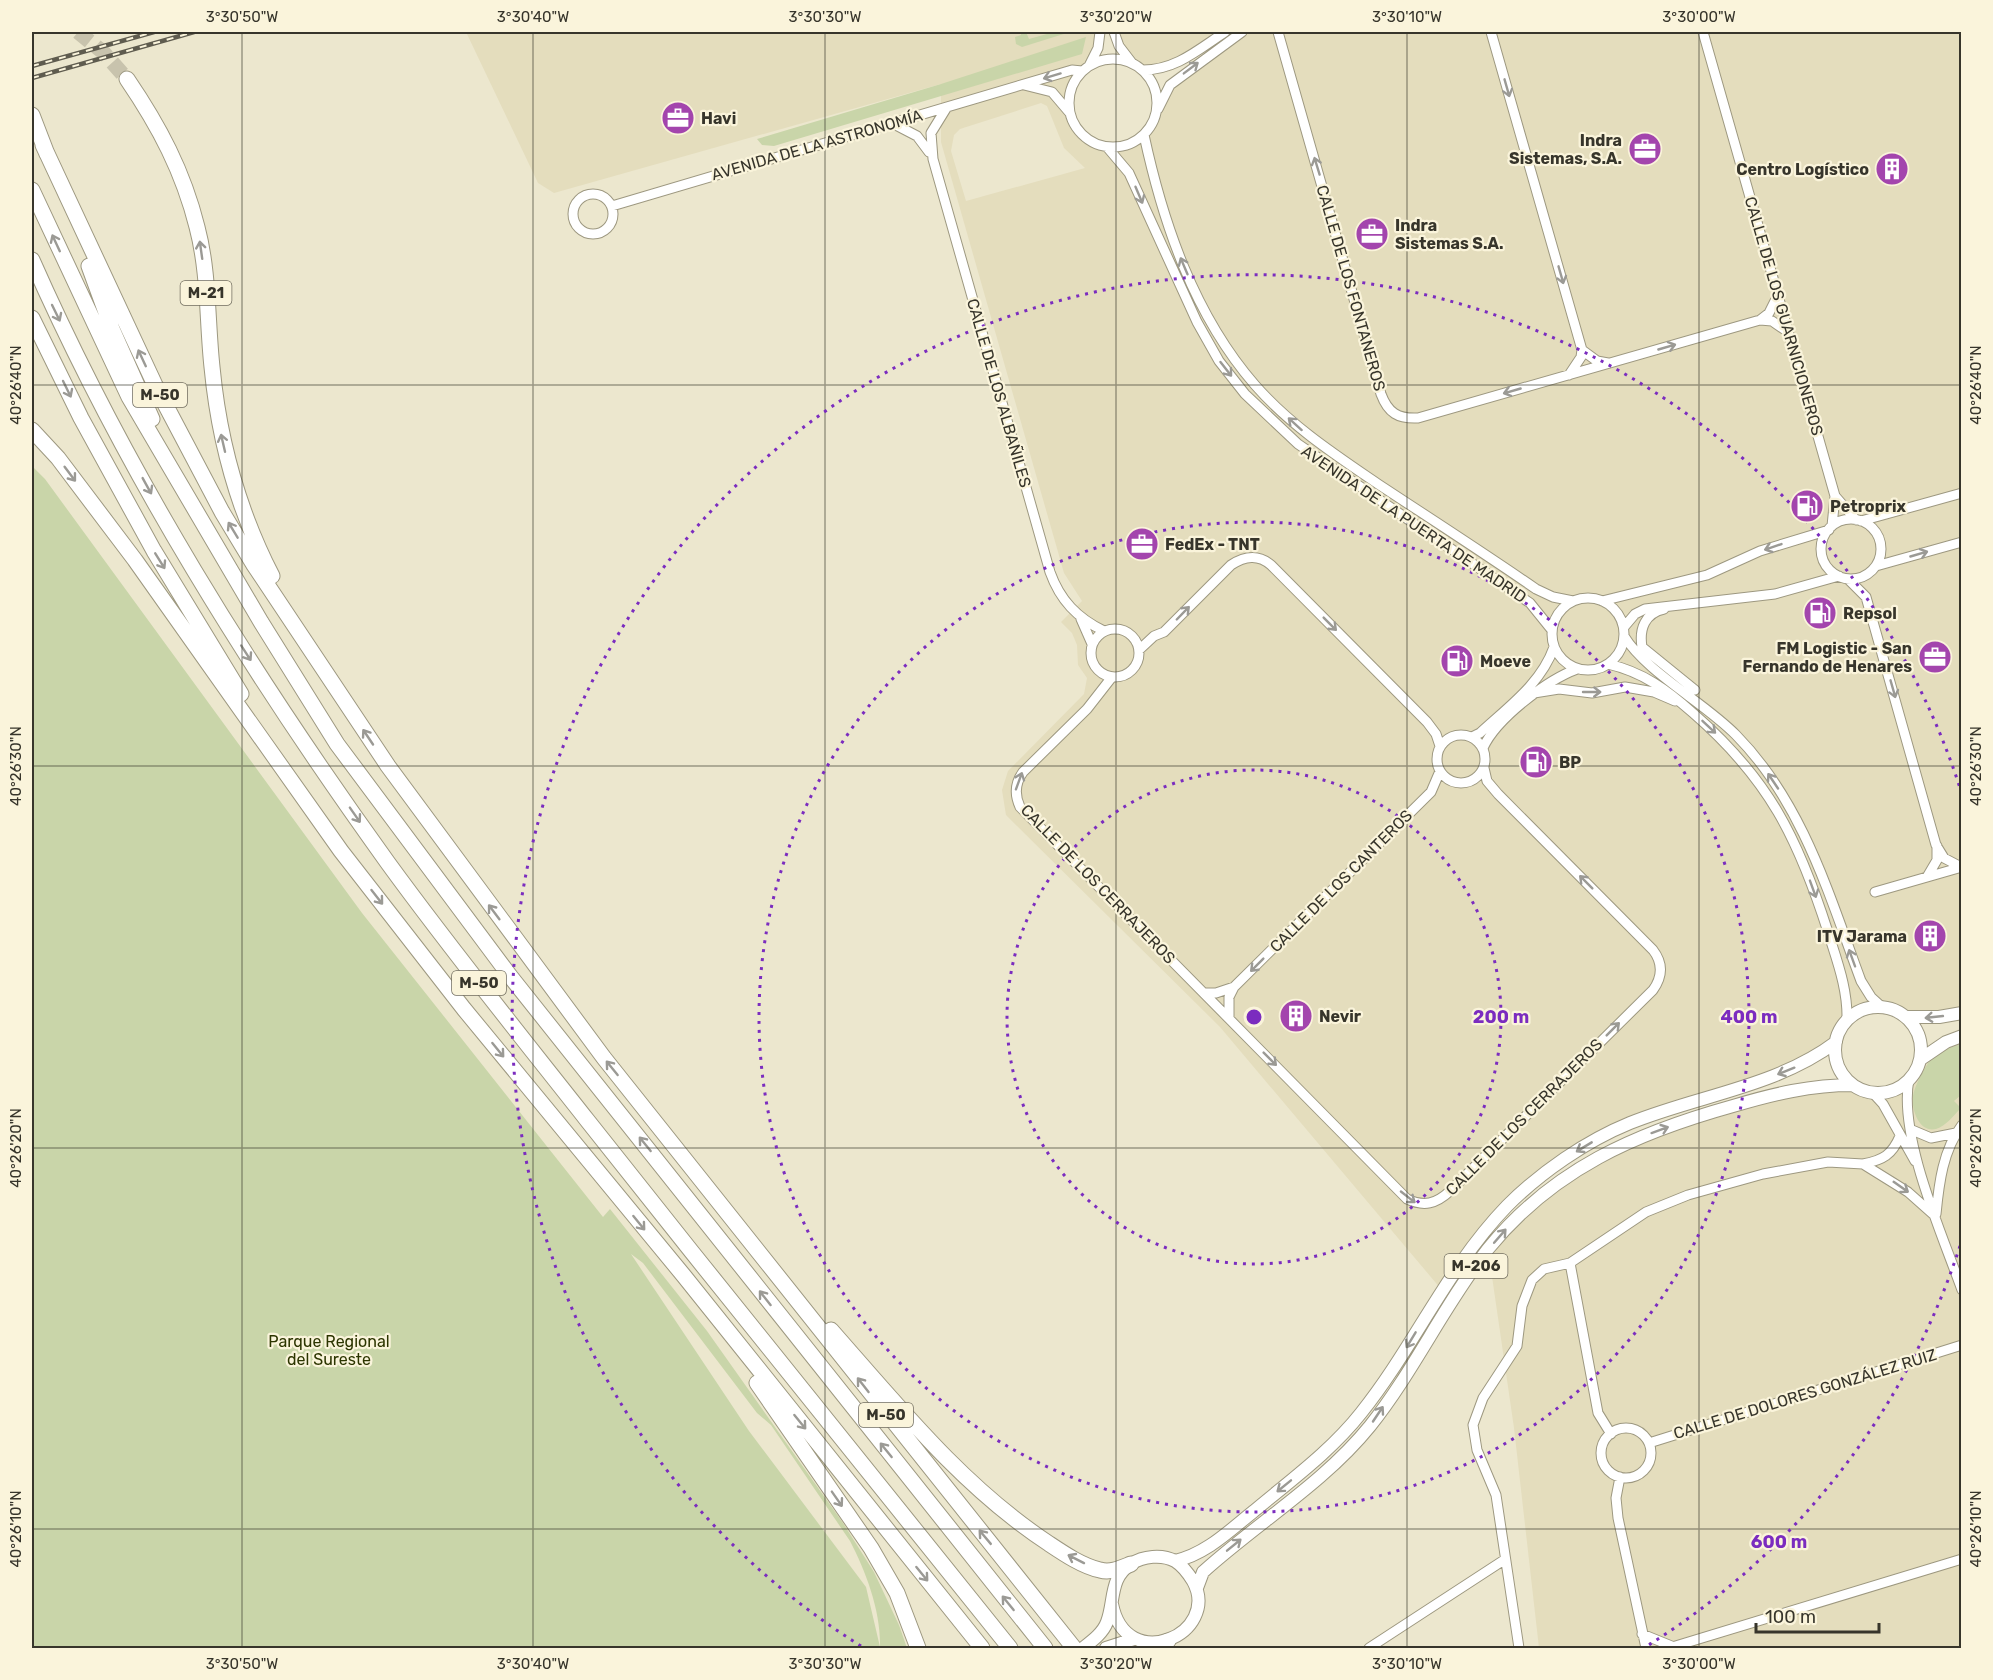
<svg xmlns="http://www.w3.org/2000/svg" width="1993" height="1680" font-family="Rubik,sans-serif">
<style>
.built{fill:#e4ddbd;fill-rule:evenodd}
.green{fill:#c9d5a9;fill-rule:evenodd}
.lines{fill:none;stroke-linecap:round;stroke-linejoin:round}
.highway-tunnel{stroke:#c8c3ad;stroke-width:15;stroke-dasharray:15 8;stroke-linecap:butt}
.minor-casing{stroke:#9d9880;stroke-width:11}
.major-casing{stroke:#9d9880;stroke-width:14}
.highway-casing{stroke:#9d9880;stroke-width:17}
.minor{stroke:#fff;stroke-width:9}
.major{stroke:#fff;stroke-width:12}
.highway{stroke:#fff;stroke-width:15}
.rail-casing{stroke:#5f5c4f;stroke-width:4.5}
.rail{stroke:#faf4db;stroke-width:2;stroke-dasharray:7;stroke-linecap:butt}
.oneway{stroke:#9b9a95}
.ticks{fill:none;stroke:#37352b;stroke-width:1.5;stroke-opacity:0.45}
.ring{fill:none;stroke:#7b2cbf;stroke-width:3;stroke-dasharray:3 6}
.labels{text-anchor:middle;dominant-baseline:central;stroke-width:4.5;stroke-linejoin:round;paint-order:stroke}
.shield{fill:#faf4db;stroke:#726e60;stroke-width:1.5}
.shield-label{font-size:15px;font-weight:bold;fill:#37352b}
.poi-label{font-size:16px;font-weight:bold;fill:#37352b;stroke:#faf4db;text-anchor:start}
.street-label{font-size:16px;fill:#37352b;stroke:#faf4db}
.park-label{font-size:16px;fill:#2c3500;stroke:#faf4db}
.centre{fill:#7b2cbf;stroke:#faf4db;stroke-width:3}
.ring-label{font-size:18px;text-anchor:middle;font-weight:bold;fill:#7b2cbf;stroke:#faf4db;stroke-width:4.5;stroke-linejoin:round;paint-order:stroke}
.neatline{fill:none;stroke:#37352b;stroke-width:2}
.ticks-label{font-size:15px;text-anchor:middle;fill:#37352b}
</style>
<rect width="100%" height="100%" fill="#ece7ce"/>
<!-- built -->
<path class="built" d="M466,32H1100L1089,66L1077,78L1069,101L1070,113L1082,134L1091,141L1107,147L1132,143L1144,135L1170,85L1242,32H1961V1013L1906,1017L1882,1007L1868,1008L1847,1021L1836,1042L1812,1060L1587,1145L1508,1205L1441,1289L1220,1027L1006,815L1002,790L1008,771L1084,694L1087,678L1078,665L1077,645L1072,633L1061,622L1082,601L1064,573L941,142V84L554,193L538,183ZM1041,103L1047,106L1064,148L1085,168L966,201L951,151L954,135L960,129Z
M1114,32H1225L1181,62L1143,70L1132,63Z
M1961,1036V1648H1539L1514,1428L1488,1249L1557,1182L1696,1116L1853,1085L1862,1091L1885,1093L1900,1087L1909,1079L1917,1070L1921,1059Z"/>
<!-- green -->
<path class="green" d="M1021,32H1026L1029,39L1054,32H1070L1022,47L1016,44L1015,37L1021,35Z
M1086,37L1082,54L774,146L762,145L757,139L941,84Z
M32,466L45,479L362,913L603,1217L610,1209L707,1331L843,1523L874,1572L899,1625L907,1648H32ZM631,1254L643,1263L757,1413L771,1425L850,1541C866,1572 881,1611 880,1647L866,1587L749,1431Z
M1961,1044V1095L1954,1101L1961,1108C1954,1115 1945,1127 1936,1129C1919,1133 1911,1109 1913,1096C1915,1085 1925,1066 1932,1058C1940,1051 1952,1047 1961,1044Z"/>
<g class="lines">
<!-- highway-tunnel -->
<path class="highway-tunnel" d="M78,32L104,53L127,79"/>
<defs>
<path id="minor" d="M1114,32L1119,46L1132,63
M1278,32L1381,394C1388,413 1398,419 1418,418L1760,320L1772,321L1788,332
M1491,32L1582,350L1581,357L1569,375
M1703,32L1835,496L1832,526
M1069 103a44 44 0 1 1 88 0a44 44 0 1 1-88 0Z
M1089,66L1098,48L1100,32
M1143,70C1176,70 1199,49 1225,32
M1024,85L1052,92L1069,112
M947,107L931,133L933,159L1050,572C1060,600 1077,618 1104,631
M1158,109L1170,85L1242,32
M892,123L917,136L929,152
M1144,135C1163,223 1194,315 1255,385C1290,425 1334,454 1378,484C1431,519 1484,553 1536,589L1553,597L1573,601
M1107,147L1129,173L1197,322L1219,361L1245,394L1298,444L1530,603L1551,629
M573 214a20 20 0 1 1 40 0a20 20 0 1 1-40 0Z
M612,206L1072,70L1082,71
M1760,320L1769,313L1778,295
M1582,350L1597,361L1608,363
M1835,496L1856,520
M1821 549a30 30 0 1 1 60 0a30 30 0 1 1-60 0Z
M1861,521L1962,493
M1876,566L1962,542
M1848,579L1866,597L1936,845L1944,858L1961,867
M1552 634a36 36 0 1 1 72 0a36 36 0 1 1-72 0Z
M1602,601L1707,575L1760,551L1829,530
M1664,609C1645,613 1639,629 1642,647L1695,690
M1081,619L1092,644
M1624,627L1635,614L1645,609L1775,594L1839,576
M1091 653a24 24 0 1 1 48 0a24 24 0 1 1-48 0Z
M1624,636C1646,672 1705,703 1736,735C1803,803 1829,895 1861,981L1871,997L1882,1007
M1139,650L1154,636L1164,632L1231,565C1245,556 1258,554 1271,565L1427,722L1436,734L1440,746
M1608,664C1643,672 1667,690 1693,713C1769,779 1798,838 1828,932C1837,961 1848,989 1847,1021
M1112,677L1087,709L1023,772C1015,783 1014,794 1020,807L1407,1199C1424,1207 1436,1204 1450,1191L1653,990C1663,976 1663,963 1653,950L1498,794L1487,781L1484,768
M1534,693L1559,689L1592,693L1625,687L1654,692L1675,701
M1437 759a24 24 0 1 1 48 0a24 24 0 1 1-48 0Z
M1472,737L1480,733C1508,707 1541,684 1554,647
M1483,748C1496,719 1547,680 1577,669
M1927,877L1937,860V846
M1875,892L1962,867
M1205,993H1216L1234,987
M1229,1018V997L1234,987L1431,792L1440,771
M1909,1079C1898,1136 1942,1234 1962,1290
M1872,1092L1883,1104L1915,1161
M1912,1130L1931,1138L1956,1133
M1863,1164C1883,1160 1892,1155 1900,1136
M1936,1214C1939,1183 1943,1150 1962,1125
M1570,1263L1598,1413L1611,1434
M1601 1453a25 25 0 1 1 50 0a25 25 0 1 1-50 0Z
M1649,1443L1962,1345
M1620,1477L1616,1498L1618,1518L1646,1648
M1642,1634L1674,1647
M1369,1648L1504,1560
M1519,1648L1496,1495L1477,1450L1473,1425L1483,1398L1517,1346L1522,1306L1532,1280L1544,1269L1570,1263L1646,1212L1688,1195L1763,1174L1828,1162L1863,1164L1908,1192L1935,1216
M1669,1648L1962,1559"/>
<path id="major" d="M1835 1050a43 43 0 1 1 86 0a43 43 0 1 1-86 0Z
M1906,1017H1939L1962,1013
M1921,1059L1946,1042L1962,1036
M1175,1561C1206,1554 1229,1531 1254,1511C1291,1480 1331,1451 1361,1413C1414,1347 1447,1268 1507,1206C1541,1172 1586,1141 1630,1123C1699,1095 1776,1087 1836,1042
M1197,1588L1203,1572C1257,1523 1324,1483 1370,1426C1414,1371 1444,1305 1488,1249C1553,1169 1636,1133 1733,1106C1773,1094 1811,1085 1853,1085
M1083,1648C1092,1641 1103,1633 1107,1622C1115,1601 1109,1578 1131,1564C1143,1556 1162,1554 1175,1561C1183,1566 1188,1573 1193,1581C1222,1634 1126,1676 1112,1604
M1106,1648L1134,1639"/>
<path id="highway" d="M127,79C159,126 183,171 197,227C209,272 207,321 212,367C219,441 238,510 272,576
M32,115L47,154
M43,145L155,385L222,512L254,565L388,766L604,1058L1074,1648
M32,190L129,397L261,622L337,744L510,976L1045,1648
M32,260C126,473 252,674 388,863C452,951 520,1035 587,1120C727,1297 869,1473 1010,1648
M89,266L112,329L152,419
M32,318L81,418L154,551L241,694
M32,430L58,458L135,560L341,851L464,1009L684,1276L982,1648
M831,1330C898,1406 963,1487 1048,1543C1063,1553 1082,1566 1100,1570C1111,1573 1121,1568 1131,1564
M757,1383L871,1548L897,1593L918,1648
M1161,1648L1168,1641"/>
</defs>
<!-- minor casing -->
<use href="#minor" class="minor-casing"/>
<!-- major casing -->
<use href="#major" class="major-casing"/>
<!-- highway casing -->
<use href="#highway" class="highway-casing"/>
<!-- minor -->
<use href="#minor" class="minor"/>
<!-- major -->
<use href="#major" class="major"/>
<!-- highway -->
<use href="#highway" class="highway"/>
<defs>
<path id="rail" d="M32,66L154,32
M32,78L194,32"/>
</defs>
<!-- rail casing -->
<use href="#rail" class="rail-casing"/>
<!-- rail -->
<use href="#rail" class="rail"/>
</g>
<!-- one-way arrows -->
<defs><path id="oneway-shaft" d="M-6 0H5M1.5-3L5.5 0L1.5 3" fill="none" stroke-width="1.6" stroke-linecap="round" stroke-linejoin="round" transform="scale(1.5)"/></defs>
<g class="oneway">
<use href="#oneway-shaft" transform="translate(1191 68) rotate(-37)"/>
<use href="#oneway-shaft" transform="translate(1052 76) rotate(163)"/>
<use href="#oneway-shaft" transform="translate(1507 88) rotate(74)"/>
<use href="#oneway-shaft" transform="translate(1317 166) rotate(-107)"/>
<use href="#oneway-shaft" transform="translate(1139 195) rotate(67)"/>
<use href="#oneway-shaft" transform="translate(56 243) rotate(-115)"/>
<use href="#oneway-shaft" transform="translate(201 250) rotate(-98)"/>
<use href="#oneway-shaft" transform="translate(1184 266) rotate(-113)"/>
<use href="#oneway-shaft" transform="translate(1561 275) rotate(74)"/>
<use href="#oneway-shaft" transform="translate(56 313) rotate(64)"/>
<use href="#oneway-shaft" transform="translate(1667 347) rotate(-16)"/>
<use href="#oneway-shaft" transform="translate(142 358) rotate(-115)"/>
<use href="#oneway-shaft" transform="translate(1226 369) rotate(52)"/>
<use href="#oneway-shaft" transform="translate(67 389) rotate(64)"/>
<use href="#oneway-shaft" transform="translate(1512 391) rotate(164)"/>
<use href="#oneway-shaft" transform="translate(1295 424) rotate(-138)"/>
<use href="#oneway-shaft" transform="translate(223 443) rotate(-103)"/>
<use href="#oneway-shaft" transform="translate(70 474) rotate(53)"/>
<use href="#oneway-shaft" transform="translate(147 486) rotate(61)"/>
<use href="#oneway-shaft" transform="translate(233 530) rotate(-121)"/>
<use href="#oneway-shaft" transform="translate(1773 547) rotate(161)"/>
<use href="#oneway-shaft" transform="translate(1919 554) rotate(-16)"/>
<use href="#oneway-shaft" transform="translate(160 561) rotate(58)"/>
<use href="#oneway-shaft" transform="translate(1183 613) rotate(-46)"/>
<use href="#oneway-shaft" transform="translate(1330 624) rotate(45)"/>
<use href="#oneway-shaft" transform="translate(246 653) rotate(57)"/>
<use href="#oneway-shaft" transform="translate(1893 689) rotate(74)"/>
<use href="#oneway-shaft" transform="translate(1592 692)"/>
<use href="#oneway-shaft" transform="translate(1709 727) rotate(43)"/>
<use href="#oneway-shaft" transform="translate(368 737) rotate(-124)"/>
<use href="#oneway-shaft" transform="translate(1019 781) rotate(-70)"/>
<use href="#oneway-shaft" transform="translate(1773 781) rotate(-124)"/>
<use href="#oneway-shaft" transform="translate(355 815) rotate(55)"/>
<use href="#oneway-shaft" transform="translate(1586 882) rotate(-135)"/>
<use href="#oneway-shaft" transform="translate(1813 889) rotate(70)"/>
<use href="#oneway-shaft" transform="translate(377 897) rotate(52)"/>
<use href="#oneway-shaft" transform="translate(494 912) rotate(-127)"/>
<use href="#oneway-shaft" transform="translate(1852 958) rotate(-110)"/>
<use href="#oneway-shaft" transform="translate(1257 965) rotate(135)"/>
<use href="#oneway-shaft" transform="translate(1934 1017) rotate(174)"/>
<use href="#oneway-shaft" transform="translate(1613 1029) rotate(-45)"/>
<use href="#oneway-shaft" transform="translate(498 1050) rotate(51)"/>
<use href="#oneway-shaft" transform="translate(1270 1059) rotate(45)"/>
<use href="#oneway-shaft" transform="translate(612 1068) rotate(-129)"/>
<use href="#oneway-shaft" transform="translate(1786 1071) rotate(158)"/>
<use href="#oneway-shaft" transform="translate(1660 1130) rotate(-20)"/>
<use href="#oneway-shaft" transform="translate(645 1144) rotate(-129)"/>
<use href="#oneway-shaft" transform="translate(1584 1147) rotate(149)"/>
<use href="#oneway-shaft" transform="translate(1901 1187) rotate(35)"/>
<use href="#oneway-shaft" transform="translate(1408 1197) rotate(38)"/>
<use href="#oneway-shaft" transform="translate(639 1223) rotate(51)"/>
<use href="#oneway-shaft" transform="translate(1500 1236) rotate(-49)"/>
<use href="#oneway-shaft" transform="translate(765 1298) rotate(-128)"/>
<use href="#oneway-shaft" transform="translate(1411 1340) rotate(121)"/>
<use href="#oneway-shaft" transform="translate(863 1385) rotate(-128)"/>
<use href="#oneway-shaft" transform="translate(1378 1414) rotate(-56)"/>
<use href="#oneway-shaft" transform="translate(800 1422) rotate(51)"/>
<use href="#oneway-shaft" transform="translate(886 1450) rotate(-129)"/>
<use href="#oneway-shaft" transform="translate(1284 1486) rotate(141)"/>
<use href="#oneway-shaft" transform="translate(837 1499) rotate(55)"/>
<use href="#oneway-shaft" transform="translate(985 1537) rotate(-130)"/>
<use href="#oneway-shaft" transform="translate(1234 1545) rotate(-39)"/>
<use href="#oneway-shaft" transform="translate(1076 1559) rotate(-153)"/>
<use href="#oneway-shaft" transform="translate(922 1574) rotate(51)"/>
<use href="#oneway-shaft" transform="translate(1008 1603) rotate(-129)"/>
</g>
<!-- ticks -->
<path class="ticks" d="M242,32V1648M533,32V1648M825,32V1648M1116,32V1648M1407,32V1648M1699,32V1648M32,385H1962M32,766H1962M32,1148H1962M32,1529H1962"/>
<!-- distance rings -->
<g class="ring">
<circle cx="1254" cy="1017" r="247"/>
<circle cx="1254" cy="1017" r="495"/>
<path d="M1960 1246A742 742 0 0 1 1647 1646M861 1646A742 742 0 1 1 1960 788"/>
</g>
<!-- icons -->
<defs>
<symbol id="office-disc" viewBox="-11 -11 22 22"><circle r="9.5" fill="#a345ad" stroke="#faf4db"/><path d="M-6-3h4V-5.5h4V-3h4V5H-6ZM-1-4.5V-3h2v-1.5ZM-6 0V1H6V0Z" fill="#fff"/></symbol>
<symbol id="building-disc" viewBox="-11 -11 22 22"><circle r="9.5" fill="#a345ad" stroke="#faf4db"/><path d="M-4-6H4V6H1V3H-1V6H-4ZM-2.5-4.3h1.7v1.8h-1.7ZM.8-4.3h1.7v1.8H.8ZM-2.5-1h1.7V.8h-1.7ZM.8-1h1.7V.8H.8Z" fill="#fff"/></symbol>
<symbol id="fuel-disc" viewBox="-11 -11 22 22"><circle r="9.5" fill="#a345ad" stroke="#faf4db"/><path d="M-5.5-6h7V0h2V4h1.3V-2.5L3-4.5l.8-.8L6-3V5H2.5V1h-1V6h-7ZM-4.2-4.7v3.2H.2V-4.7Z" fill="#fff"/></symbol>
</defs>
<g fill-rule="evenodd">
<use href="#office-disc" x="659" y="99" width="38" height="38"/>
<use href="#office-disc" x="1626" y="130" width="38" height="38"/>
<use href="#building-disc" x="1873" y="150" width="38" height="38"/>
<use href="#office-disc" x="1353" y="215" width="38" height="38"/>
<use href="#fuel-disc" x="1788" y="487" width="38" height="38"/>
<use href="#office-disc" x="1123" y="525" width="38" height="38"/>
<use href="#fuel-disc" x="1801" y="594" width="38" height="38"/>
<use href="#office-disc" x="1916" y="638" width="38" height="38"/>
<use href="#fuel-disc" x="1438" y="642" width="38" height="38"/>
<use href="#fuel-disc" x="1517" y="743" width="38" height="38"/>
<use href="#building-disc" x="1911" y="917" width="38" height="38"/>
<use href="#building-disc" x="1277" y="997" width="38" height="38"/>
</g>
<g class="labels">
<!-- shield labels -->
<g class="shield">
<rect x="180.5" y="281" width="51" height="24" rx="4.5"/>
<rect x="133" y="383" width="54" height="24" rx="4.5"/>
<rect x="452" y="971" width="54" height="24" rx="4.5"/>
<rect x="1444.5" y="1254" width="63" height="24" rx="4.5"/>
<rect x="859" y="1403" width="54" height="24" rx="4.5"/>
</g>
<g class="shield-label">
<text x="206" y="293">M-21</text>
<text x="160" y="395">M-50</text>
<text x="479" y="983">M-50</text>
<text x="1476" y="1266">M-206</text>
<text x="886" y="1415">M-50</text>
</g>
<!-- poi labels -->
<g class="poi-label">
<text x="701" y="118">Havi</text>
<text x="1622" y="140" text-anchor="end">Indra<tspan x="1622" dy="18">Sistemas, S.A.</tspan></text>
<text x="1869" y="169" text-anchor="end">Centro Logístico</text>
<text x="1395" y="225">Indra<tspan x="1395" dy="18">Sistemas S.A.</tspan></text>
<text x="1830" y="506">Petroprix</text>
<text x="1165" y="544">FedEx - TNT</text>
<text x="1843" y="613">Repsol</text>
<text x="1912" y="648" text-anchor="end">FM Logistic - San<tspan x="1912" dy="18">Fernando de Henares</tspan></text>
<text x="1480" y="661">Moeve</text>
<text x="1559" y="762">BP</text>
<text x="1907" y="936" text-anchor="end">ITV Jarama</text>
<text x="1319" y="1016">Nevir</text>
</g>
<!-- street labels -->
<g class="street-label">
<text transform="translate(817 145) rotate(-16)">AVENIDA DE LA ASTRONOMÍA</text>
<text transform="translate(1351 288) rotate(74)">CALLE DE LOS FONTANEROS</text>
<text transform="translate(1784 316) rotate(74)">CALLE DE LOS GUARNICIONEROS</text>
<text transform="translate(999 393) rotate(74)">CALLE DE LOS ALBAÑILES</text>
<text transform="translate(1414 524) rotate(34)">AVENIDA DE LA PUERTA DE MADRID</text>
<text transform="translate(1341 881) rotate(-45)">CALLE DE LOS CANTEROS</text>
<text transform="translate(1098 884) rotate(46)">CALLE DE LOS CERRAJEROS</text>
<text transform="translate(1524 1117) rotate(-45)">CALLE DE LOS CERRAJEROS</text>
<text transform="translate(1805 1394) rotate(-17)">CALLE DE DOLORES GONZÁLEZ RUIZ</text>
</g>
<!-- park labels -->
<g class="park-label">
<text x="329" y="1341">Parque Regional<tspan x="329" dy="18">del Sureste</tspan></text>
</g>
</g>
<circle cx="1254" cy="1017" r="9" class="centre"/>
<g class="ring-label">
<text x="1501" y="1023">200 m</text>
<text x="1749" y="1023">400 m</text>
<text x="1779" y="1548">600 m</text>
</g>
<!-- border -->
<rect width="1993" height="1680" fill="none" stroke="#faf4db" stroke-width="66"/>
<!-- scale -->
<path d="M1756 1623v9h123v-9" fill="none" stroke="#37352b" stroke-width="3"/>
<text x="1765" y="1623" font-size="18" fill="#37352b" stroke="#faf4db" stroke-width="4.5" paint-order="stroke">100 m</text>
<rect x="33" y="33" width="1927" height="1614" class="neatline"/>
<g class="ticks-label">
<text x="242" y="22">3°30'50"W</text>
<text x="533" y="22">3°30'40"W</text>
<text x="825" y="22">3°30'30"W</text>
<text x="1116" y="22">3°30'20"W</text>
<text x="1407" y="22">3°30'10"W</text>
<text x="1699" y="22">3°30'00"W</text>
<text transform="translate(16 385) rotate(-90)" y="5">40°26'40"N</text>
<text transform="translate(1976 385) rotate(-90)" y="5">40°26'40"N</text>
<text transform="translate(16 766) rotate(-90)" y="5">40°26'30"N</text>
<text transform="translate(1976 766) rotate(-90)" y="5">40°26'30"N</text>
<text transform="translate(16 1148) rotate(-90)" y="5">40°26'20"N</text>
<text transform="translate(1976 1148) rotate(-90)" y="5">40°26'20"N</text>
<text transform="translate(16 1529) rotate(-90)" y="5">40°26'10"N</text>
<text transform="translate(1976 1529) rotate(-90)" y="5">40°26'10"N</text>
<text x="242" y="1669">3°30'50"W</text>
<text x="533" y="1669">3°30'40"W</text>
<text x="825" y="1669">3°30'30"W</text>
<text x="1116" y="1669">3°30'20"W</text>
<text x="1407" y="1669">3°30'10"W</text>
<text x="1699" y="1669">3°30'00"W</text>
</g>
</svg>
